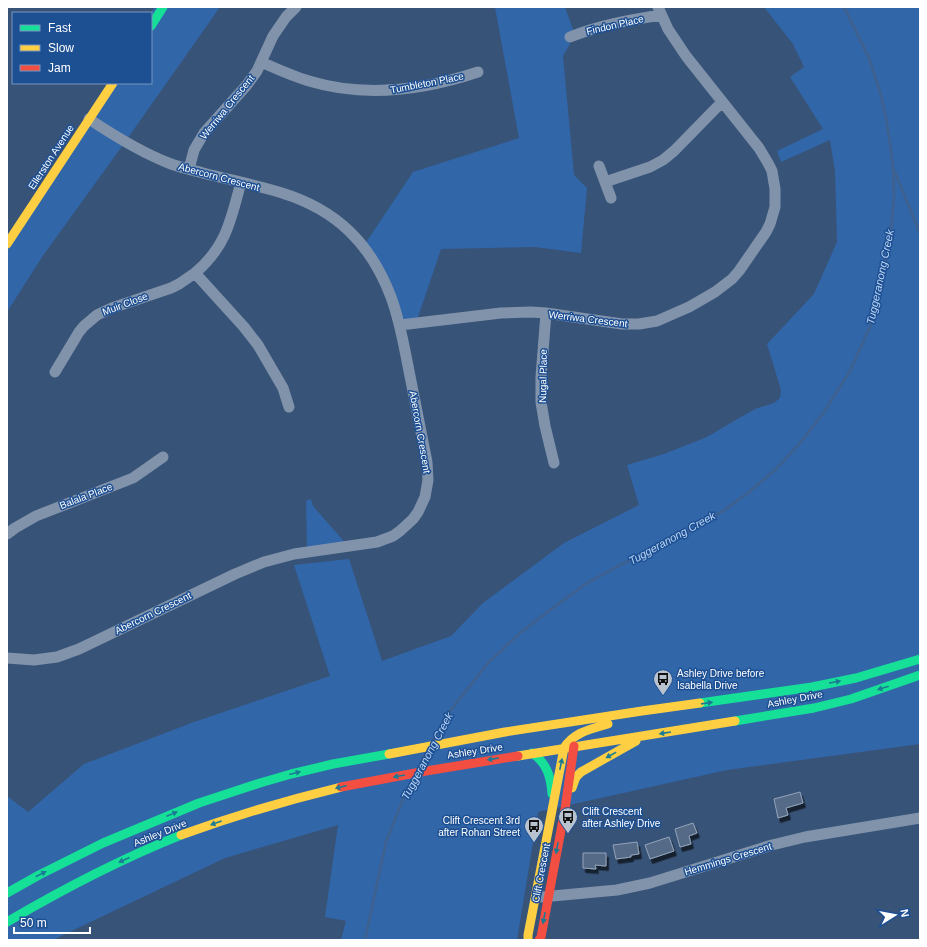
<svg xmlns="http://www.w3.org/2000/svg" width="927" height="947" font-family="Helvetica,sans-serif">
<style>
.green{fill:#3166a9}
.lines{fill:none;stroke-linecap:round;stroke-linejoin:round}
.stream{stroke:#3d6191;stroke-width:3}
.building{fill:#546a87;stroke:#94a4b9;filter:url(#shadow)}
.street{stroke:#8093ab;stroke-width:11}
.fast{stroke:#16e098;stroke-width:9}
.slow{stroke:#ffcf43;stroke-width:9}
.jam{stroke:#f24e42;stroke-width:9}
.oneway{fill:#1b7a94}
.labels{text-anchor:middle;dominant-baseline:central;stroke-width:3;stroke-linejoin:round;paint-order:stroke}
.street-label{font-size:10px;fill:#fff;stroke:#1d4f93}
.poi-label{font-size:10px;fill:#fff;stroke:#1d4f93;text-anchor:start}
.water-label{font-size:11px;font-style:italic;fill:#bad5f5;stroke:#1d4f93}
</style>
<defs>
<filter id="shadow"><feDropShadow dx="2.5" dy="4.5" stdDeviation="0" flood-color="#0009"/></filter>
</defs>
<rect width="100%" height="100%" fill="#385378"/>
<!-- green -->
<path class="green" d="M155,7H220L125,142L42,257L7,312V244L111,83H151V13Z
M495,7H565L575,35L563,56L574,175L587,188L581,253L535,247L441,249L416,323L400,325L363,247L413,172L519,138Z
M764,7H920V744L727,770L538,812L517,940H341L346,921L325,917L338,825L225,858L61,936L54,940H7V796L28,812L84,764L194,722L330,676L294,565L349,559L382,661L451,636L483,603L564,543L639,505L627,465L664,454L707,437L734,421L755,409L774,403L780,398L781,390L767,344L814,294L837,242L835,171L830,140L781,162L777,151L823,129L790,77L804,67L793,44Z
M311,499L313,506L348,546L307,552L306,501Z"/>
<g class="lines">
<!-- stream -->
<path class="stream" d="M894,170L920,233
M433,741L446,716L489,662L520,633L550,610L587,583L622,564L670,541L696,528L720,513L748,493L776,469L800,443L824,412L850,371L873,320L883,276L890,238L894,198L893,167L890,143L886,118L880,92L869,58L844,7
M419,767L427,751
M365,940L386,842L406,792L414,778"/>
</g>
<!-- building -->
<path class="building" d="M800,792L803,803L786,808L788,815L778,818L774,799Z
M693,823L697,833L689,836L691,844L680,847L675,829Z
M669,837L674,851L650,859L645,845Z
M637,842L639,854L631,855V857L616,859L613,845Z
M583,853H606V866L595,865L596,869L583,868Z"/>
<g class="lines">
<!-- street -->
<path class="street" d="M570,37C600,25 630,20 661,15
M261,62C277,69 292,76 309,81C365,98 424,90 478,72
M599,166L611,198
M189,169L194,150L204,133L246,86L257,71L273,36L286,17L296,7
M241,182C231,220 226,247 195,273L244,327L258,345L283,388L289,407
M605,182L650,167L663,160L674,151L722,102
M546,313L541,377V402L545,426L554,463
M400,325L501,313L531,312L546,313L622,324H639L657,321L689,307L715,292L732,279L739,271L766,232L770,224L775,207V189L772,171L768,163L759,148L686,56L668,29L658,7
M55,372L79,332L84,326L97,315L112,308L171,288L179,284L195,273
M7,534L15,528L36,516L133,478L163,457
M7,658L34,660L57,657L79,649L235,574L264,562L294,554L377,542L393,536L400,531L413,519L418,512L425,497L428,480L427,462C421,432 415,401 409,371C404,346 400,321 391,297C371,244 337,210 282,193C256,185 230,180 203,173C193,170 182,168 171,164C142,153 116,137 89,119
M542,897L617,890L650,883L772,845L805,837L920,818"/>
<!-- fast -->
<path class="fast" d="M151,26L163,7
M700,703L812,687L856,678L920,659
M735,721L814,708L851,699L920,675
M532,753C547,763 551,777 552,794
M7,893L39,875L103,843L199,803L260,783L291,774L333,764L389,754
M7,922C63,889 121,859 181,835"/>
<!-- slow -->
<path class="slow" d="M7,244L113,83
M389,754L505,732L642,711L700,703
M518,756L735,721
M572,788L576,777L581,772L636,741
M181,835C234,816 287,800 341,787
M528,940V935L564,748C574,732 591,729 608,724"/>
<!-- jam -->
<path class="jam" d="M341,787L426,771L518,756
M539,940L541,937L565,809L574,746"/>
</g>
<!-- one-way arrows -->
<defs><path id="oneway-solid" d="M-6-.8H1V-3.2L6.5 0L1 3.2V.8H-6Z"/></defs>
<g class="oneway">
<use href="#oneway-solid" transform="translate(835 682) rotate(-11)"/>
<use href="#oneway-solid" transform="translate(883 688) rotate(162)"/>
<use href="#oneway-solid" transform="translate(707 703) rotate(-8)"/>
<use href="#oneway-solid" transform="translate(665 733) rotate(171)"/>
<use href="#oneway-solid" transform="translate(611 755) rotate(151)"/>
<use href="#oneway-solid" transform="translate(493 759) rotate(171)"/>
<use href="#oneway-solid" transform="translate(561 764) rotate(-78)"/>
<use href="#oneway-solid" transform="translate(295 773) rotate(-14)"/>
<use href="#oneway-solid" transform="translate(399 776) rotate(170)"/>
<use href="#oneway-solid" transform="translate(341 787) rotate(166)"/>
<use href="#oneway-solid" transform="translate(172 814) rotate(-22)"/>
<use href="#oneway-solid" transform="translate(216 823) rotate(160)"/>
<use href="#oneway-solid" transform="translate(557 848) rotate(101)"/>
<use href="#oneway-solid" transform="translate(124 860) rotate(156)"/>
<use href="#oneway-solid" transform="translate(41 874) rotate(-27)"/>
<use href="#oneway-solid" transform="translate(544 918) rotate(100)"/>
</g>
<!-- icons -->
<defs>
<symbol id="bus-pin" viewBox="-11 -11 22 30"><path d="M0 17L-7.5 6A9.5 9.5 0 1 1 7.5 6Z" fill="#b9c3d0" stroke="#1d4f93"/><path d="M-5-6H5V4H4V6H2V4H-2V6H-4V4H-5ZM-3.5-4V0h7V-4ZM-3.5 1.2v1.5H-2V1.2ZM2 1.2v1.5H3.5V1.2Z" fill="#111"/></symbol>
</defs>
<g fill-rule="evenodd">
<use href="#bus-pin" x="652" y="668" width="22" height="30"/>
<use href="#bus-pin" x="557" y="806" width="22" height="30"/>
<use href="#bus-pin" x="523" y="815" width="22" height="30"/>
</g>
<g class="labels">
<!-- street labels -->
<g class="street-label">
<text transform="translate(615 25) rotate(-13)">Findon Place</text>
<text transform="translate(427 83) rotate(-11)">Tumbleton Place</text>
<text transform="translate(227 107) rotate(-51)">Werriwa Crescent</text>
<text transform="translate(51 157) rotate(-57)">Ellerston Avenue</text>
<text transform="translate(219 177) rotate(15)">Abercorn Crescent</text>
<text transform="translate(125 304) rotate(-21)">Muir Close</text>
<text transform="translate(588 319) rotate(7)">Werriwa Crescent</text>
<text transform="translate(543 376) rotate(-89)">Nugal Place</text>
<text transform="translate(420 432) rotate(80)">Abercorn Crescent</text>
<text transform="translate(86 496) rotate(-21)">Balala Place</text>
<text transform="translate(153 613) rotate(-26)">Abercorn Crescent</text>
<text transform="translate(795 699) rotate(-11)">Ashley Drive</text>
<text transform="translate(475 751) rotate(-9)">Ashley Drive</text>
<text transform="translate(160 833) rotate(-22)">Ashley Drive</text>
<text transform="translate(728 859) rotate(-17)">Hemmings Crescent</text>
<text transform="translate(541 873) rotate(-79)">Clift Crescent</text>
</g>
<!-- poi labels -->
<g class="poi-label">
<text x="677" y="673">Ashley Drive before<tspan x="677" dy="12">Isabella Drive</tspan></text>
<text x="582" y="811">Clift Crescent<tspan x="582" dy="12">after Ashley Drive</tspan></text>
<text x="520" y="820" text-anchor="end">Clift Crescent 3rd<tspan x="520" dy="12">after Rohan Street</tspan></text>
</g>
<!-- water labels -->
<g class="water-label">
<text transform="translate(880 277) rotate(-78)">Tuggeranong Creek</text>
<text transform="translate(672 538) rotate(-29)">Tuggeranong Creek</text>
<text transform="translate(427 756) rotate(-62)">Tuggeranong Creek</text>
</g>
</g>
<!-- border -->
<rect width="927" height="947" fill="none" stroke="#ffffff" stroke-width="16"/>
<!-- legend -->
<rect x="12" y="12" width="140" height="72" fill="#1d4f93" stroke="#7795be"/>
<rect x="20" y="25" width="20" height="6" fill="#16e098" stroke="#7795be"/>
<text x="48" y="32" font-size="12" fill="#ffffff">Fast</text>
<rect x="20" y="45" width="20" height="6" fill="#ffcf43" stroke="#7795be"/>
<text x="48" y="52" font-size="12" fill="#ffffff">Slow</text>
<rect x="20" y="65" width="20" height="6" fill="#f24e42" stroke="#7795be"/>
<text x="48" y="72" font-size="12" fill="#ffffff">Jam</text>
<!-- north arrow -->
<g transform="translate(895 915) rotate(79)" stroke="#1d4f93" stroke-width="3" paint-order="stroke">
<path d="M0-3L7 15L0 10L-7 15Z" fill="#ffffff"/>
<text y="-6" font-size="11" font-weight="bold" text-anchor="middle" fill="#ffffff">N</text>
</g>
<!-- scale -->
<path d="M14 927v6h76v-6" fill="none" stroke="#ffffff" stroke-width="2"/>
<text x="20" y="927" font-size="12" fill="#ffffff" stroke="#1d4f93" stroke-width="3" paint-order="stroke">50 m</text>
</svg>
